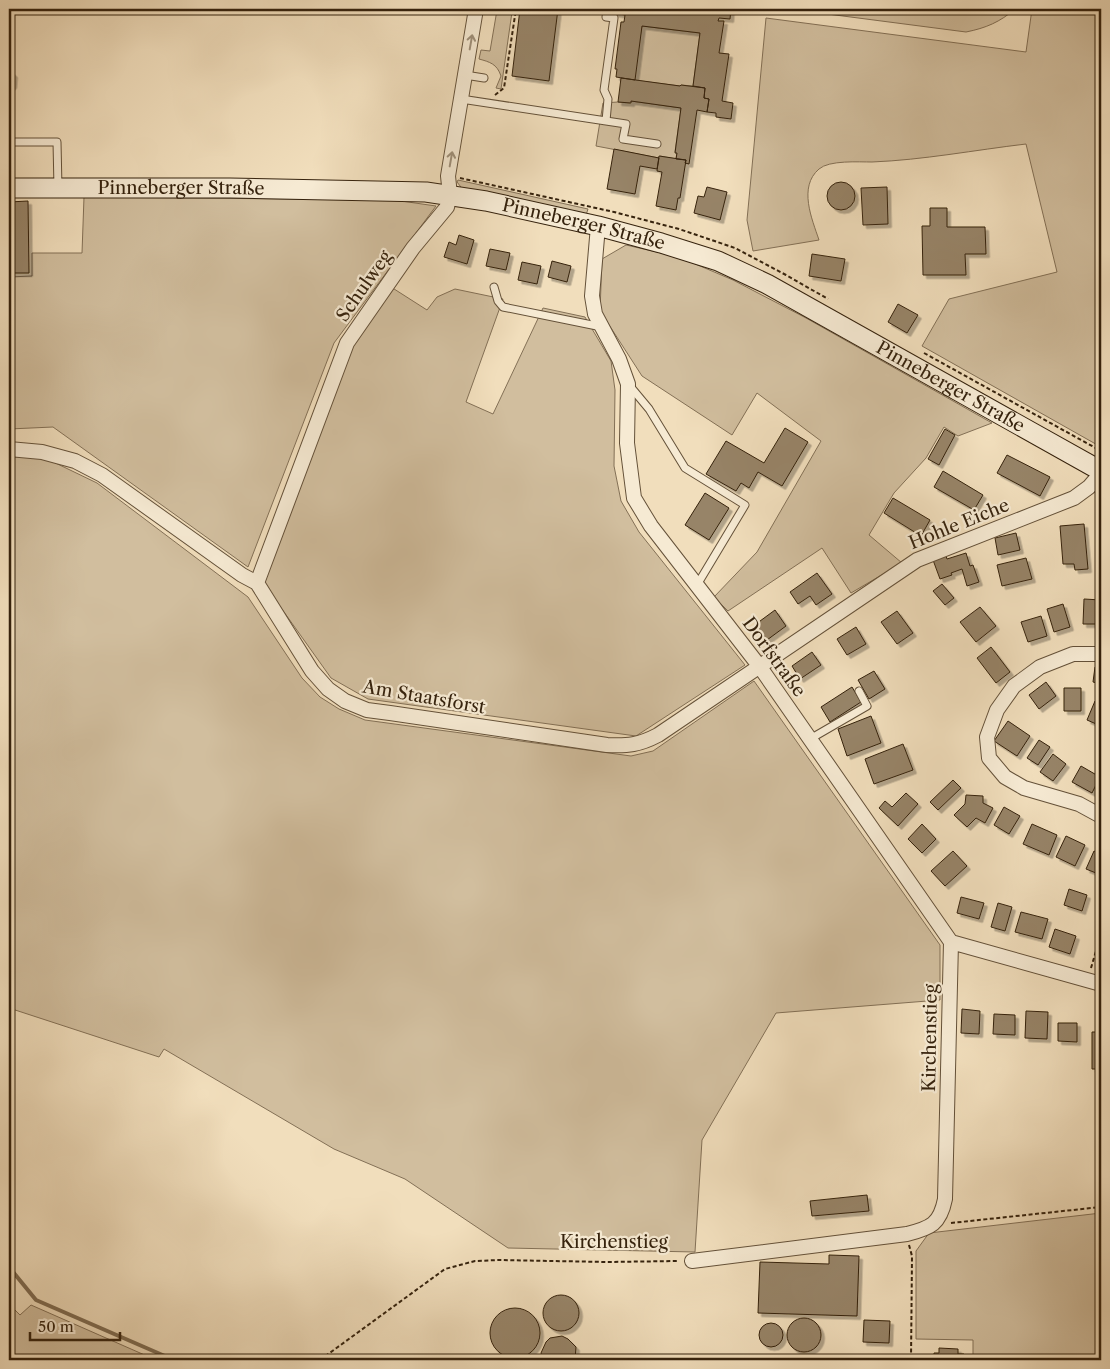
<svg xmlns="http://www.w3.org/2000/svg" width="1110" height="1369" font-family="'Libre Caslon Text',serif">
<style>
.green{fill:#d1be9e;stroke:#837056}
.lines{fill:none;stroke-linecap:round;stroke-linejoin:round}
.stream{stroke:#7f6c52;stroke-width:4}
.building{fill:#978468;stroke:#35220d;filter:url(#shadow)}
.lane-casing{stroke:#645139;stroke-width:9}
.street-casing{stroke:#645139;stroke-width:16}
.secondary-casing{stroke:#35220d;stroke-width:21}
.path{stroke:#35220d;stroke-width:2;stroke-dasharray:4 2.5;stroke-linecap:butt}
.lane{stroke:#f6ead3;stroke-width:7}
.street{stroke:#f6ead3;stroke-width:14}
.secondary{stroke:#f6ead3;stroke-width:19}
.oneway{stroke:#9f907a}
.labels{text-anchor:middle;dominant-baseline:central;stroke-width:4.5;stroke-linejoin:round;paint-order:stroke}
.street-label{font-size:18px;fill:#35220d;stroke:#f6ead3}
</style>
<defs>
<filter id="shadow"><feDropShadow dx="3.5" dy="3.5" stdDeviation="0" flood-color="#0004"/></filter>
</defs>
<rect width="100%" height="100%" fill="#f1debc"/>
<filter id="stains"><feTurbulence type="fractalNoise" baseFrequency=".004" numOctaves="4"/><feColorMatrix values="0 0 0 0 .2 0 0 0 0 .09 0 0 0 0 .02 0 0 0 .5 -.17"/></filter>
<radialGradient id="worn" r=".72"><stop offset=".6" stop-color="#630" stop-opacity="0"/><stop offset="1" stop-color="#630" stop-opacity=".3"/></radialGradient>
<!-- green -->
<path class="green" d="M789,9H1015C1000,22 986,28 966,32Z
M1032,9H1101V447L922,346L949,299L1057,272L1026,144C975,150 923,160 872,162C859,162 829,160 819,169C798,187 812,219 819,240L753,251L747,220L766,18L1026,52Z
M497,10L512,12L501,89L496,88L501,76C497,64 490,62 479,59L481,50L490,51Z
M642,26L700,33L693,86L681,85L680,86L633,80Z
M631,101L681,108L675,152L677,153L676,159L660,156L659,158L596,146L603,103L618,102L630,103Z
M458,180L588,209L586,215L464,191L457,182Z
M84,197L394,200L436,206L334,343L248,567L53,427L9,429V277L32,276V253H82Z
M626,245L679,257L733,280L806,318L992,423L958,436L944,427L926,458L894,493L869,535L902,563L851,593L822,548L728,611L714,597L757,552L821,441L757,393L732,435L642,376L600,311L602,259Z
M391,287L427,310L437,297L455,289L503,299L466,402L493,414L543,308L585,317L611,361L615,390L614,466L621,501L639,532L745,665L636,736L368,699L331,678L264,584L351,347Z
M41,456L97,483L248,597L302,678L320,697L339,709L365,720L631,756L653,751L754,681L940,945V1000L776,1013L702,1140L695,1252L508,1248L405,1179L334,1149L164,1049L159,1057L9,1008V457Z
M1101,1213V1360H973V1340L916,1339V1251L929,1233Z
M9,1304L20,1315L31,1305L156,1360H9Z"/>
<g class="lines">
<!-- stream -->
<path class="stream" d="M9,1267L36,1300L174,1360"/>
</g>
<!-- building -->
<path class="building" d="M520,9H558L549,81L512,76Z
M614,9H731L730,19L719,18L718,21H724L719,53L729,54L722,101L733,103L731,119L716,117V113L707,112L709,99L704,98L705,88L693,86L700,33L642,26L635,80L616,77L617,69H615L621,22H624L625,15L613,13Z
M9,69L14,74L13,85L9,89Z
M621,78L680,86L681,85L705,88L704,98L709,99L707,112L697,110L689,164L685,163L686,160L676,159L677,153H675L681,108L631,101V103L618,102Z
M614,149L659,158L657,169L640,166L635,194L607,189Z
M659,156L686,160L680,198H678L676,210L656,206L662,172L657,171Z
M827 196a14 14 0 1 1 28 0a14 14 0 1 1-28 0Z
M707,187L727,192L720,220L694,213L698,196L704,197Z
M887,187L888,224L863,225L861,188Z
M28,201L29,273H9V202Z
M930,208H947V227H985L986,254H965L966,275H923L922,226H930Z
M459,235L474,240L467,264L444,257L449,242L456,245Z
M490,249L510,253L506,270L486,266Z
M812,254L845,259L841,281L809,276Z
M552,261L571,266L567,282L548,277Z
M522,262L541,266L537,284L518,280Z
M898,304L918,315L907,333L888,322Z
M785,428L808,442L782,486L758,472L749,488L741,483L736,491L706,474L726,441L764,463Z
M945,429L955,435L939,465L928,459Z
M1007,455L1050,477L1040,496L997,473Z
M943,471L983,495L974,510L934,487Z
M705,493L729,508L709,540L685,525Z
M893,498L930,520L921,536L884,513Z
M1084,524L1088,569L1075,570L1074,564H1063L1060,526Z
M1016,533L1020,550L998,555L995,538Z
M966,553L970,566L973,565L979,582L967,586L962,569L951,573L952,575L940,579L933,560L946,556L947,559Z
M1026,558L1032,579L1002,586L997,565Z
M817,573L832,594L816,605L810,596L798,604L790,592Z
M942,584L954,598L945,605L933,591Z
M1084,599L1101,600V624H1083Z
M1063,604L1070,627L1054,632L1047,609Z
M980,607L996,626L976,642L960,622Z
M775,610L786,626L767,640L756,624Z
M897,611L913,633L897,644L881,622Z
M1041,616L1047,636L1028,642L1021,622Z
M856,627L866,644L847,655L837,639Z
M991,647L1010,672L996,683L977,658Z
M812,652L821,665L800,679L792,666Z
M1095,667L1101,668V684L1093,682Z
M874,671L885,689L869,699L858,680Z
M1046,682L1056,696L1039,709L1029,695Z
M852,687L861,702L830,722L821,707Z
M1064,688H1081V711H1064Z
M1095,701L1101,704V726L1087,720Z
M871,716L881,743L847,756L838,729Z
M1008,721L1030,736L1017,756L994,741Z
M1039,740L1050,747L1038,765L1027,758Z
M903,744L913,770L874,784L865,759Z
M1053,754L1066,764L1053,781L1040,772Z
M1081,766L1100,777L1092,793L1072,782Z
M953,780L961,788L938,810L930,802Z
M906,793L918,804L898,826L879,808L885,801L892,807Z
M966,795L983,796V803L993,808L985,823L976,818L967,827L954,815L965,804Z
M1004,807L1020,816L1009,834L994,825Z
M922,824L936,839L922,853L908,839Z
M1032,824L1057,835L1049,855L1023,844Z
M1066,836L1085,845L1075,866L1056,857Z
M953,851L967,866L945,886L931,871Z
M1094,851L1101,854V875L1086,869Z
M1069,889L1087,895L1082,911L1064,905Z
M961,897L984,903L979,919L957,913Z
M998,903L1012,907L1005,931L991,927Z
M1021,912L1048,919L1042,939L1015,932Z
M1055,929L1076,936L1070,954L1049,947Z
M962,1009L980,1011L979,1034L961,1033Z
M1026,1011L1048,1012L1047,1039L1025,1038Z
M994,1014L1015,1015V1035L993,1034Z
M1058,1023H1077V1042L1058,1041Z
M1092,1032H1101V1069H1092Z
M867,1195L869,1211L812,1216L810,1201Z
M829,1255L859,1256L857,1316L758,1313L760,1262L829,1264Z
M543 1313a18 18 0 1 1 36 0a18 18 0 1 1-36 0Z
M490 1333a25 25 0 1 1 50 0a25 25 0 1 1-50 0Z
M787 1335a17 17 0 1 1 34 0a17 17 0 1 1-34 0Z
M864,1320L890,1321L889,1343L863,1342Z
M759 1335a12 12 0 1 1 24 0a12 12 0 1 1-24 0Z
M562,1336L568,1339L576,1347L575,1360H543L541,1353L546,1342L550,1338Z
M939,1348L958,1349V1354H964V1360H934V1353H939Z"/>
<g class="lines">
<defs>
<path id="lane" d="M465,75L484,78
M461,99L626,124L623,139L657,144
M606,121L608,99L604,90L614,18L606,17L607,9
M9,142H57L58,188
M494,287L498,301L503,307L602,327
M629,385L649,409L685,468L745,505L697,585
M810,739L867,706L859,691"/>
<path id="street" d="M598,226L592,296L595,314L619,359L628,384L627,443L634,498L651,526L760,667L951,942L1101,984
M9,449L42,452L75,461L102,475L242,575L257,583L312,671L328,689L345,701L367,710L390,713L607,745C628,746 639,745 658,735L917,560L1074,498L1089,487L1101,473
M257,583L347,343L413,248L447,207L450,195L448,176L476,9
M1101,654H1073L1040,667L1014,686L997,710L987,737L989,758L1005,777L1024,788L1079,804L1101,816
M692,1261L907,1234C931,1228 940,1224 945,1199L951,942"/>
<g id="secondary">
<path id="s1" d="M9,188H230L426,192L486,201L598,226L661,243L718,261L767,284L1101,471"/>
</g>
</defs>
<!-- lane casing -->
<use href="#lane" class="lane-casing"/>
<!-- street casing -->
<use href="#street" class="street-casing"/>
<!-- secondary casing -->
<use href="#secondary" class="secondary-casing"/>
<!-- path -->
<path class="path" d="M495,95L504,88L516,9
M460,178L614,212L679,229L735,248L786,275L828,299
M924,353L1101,451
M1091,968L1101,934
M951,1223L1101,1207
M909,1245L912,1256L911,1360
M320,1360L445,1269L475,1261L500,1260L606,1262L679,1261"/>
<!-- lane -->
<use href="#lane" class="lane"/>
<!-- street -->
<use href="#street" class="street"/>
<!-- secondary -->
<use href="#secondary" class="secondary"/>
</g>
<!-- one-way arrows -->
<defs><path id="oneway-shaft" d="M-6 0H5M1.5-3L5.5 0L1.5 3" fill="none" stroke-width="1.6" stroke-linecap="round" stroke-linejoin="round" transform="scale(1.25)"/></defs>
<g class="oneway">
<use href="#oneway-shaft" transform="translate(471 42) rotate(-80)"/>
<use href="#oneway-shaft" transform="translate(451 159) rotate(-80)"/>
</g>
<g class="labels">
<!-- street labels -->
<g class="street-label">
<text stroke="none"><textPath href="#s1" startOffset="172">Pinneberger Straße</textPath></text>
<text stroke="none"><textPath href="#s1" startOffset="578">Pinneberger Straße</textPath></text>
<text transform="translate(364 286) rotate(-55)">Schulweg</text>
<text stroke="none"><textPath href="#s1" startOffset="982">Pinneberger Straße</textPath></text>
<text transform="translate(959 524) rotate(-22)">Hohle Eiche</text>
<text transform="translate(774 657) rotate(54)">Dorfstraße</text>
<text transform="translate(424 697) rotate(10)">Am Staatsforst</text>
<text transform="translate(930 1038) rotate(-89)">Kirchenstieg</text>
<text x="614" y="1242">Kirchenstieg</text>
</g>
</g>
<!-- margin -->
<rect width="1110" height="1369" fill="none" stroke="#f1debc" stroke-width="30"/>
<rect x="10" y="10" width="1090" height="1349" fill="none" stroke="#35220d" stroke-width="2.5"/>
<rect x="15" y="15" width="1080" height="1339" fill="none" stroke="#35220d"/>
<!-- scale -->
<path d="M30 1332v8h90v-8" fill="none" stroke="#35220d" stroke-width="2.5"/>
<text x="38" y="1332" font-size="15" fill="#35220d" stroke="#f6ead3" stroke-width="4" paint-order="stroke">50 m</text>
<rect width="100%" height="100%" filter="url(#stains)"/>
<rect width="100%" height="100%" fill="url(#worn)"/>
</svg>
